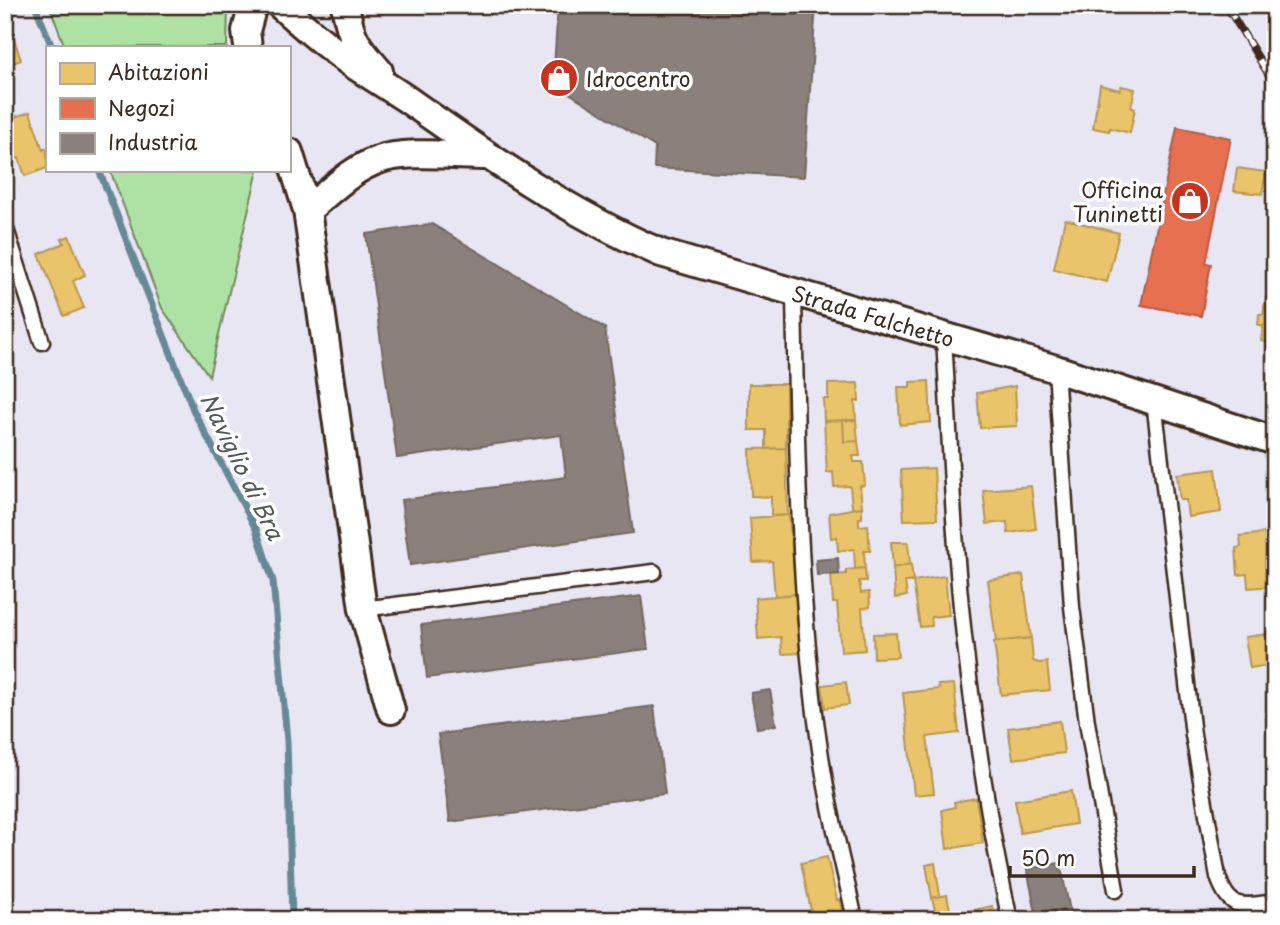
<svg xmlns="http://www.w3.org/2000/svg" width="1280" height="925" font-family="'Playpen Sans',sans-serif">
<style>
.green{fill:#aee2a4;stroke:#748661;stroke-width:2}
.homes{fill:#e9c46a;stroke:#b59653;stroke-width:2}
.shops{fill:#e76f51;stroke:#b35a42;stroke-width:2}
.industry{fill:#8a817c;stroke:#726760;stroke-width:2}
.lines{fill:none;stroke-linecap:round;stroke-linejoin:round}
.stream{stroke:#668995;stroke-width:7}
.service-casing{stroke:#3b2a1e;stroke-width:19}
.minor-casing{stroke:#3b2a1e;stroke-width:32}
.service{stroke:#fff;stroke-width:14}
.minor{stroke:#fff;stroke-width:26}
.rail-casing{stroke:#3b2a1e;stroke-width:8}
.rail{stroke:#fff;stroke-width:5;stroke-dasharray:16;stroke-linecap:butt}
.labels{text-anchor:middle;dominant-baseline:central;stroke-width:7;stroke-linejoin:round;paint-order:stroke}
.poi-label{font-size:21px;fill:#3b2a1e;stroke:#fff;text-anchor:start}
.street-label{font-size:21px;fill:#3b2a1e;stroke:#fff}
.water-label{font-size:23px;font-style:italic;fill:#515959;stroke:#fff}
</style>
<rect width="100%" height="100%" fill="#e9e6f4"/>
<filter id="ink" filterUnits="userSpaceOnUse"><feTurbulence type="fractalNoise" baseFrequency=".0143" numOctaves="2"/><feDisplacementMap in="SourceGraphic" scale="14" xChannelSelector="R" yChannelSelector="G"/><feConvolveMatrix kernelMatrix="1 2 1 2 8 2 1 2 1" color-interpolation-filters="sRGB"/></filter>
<g filter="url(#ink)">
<!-- green -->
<path class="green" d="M49,5H228L227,47H65Z
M110,170H258L209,376L162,308Z"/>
<!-- homes -->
<path class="homes" d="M5,12L21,60L5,66Z
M1100,85L1120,90L1121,86L1135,89L1131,107L1135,109L1130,133L1110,128L1109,131L1093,128Z
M30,112L43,150L47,148V168L25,176L19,158L8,162L5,154V120Z
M1237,168L1266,172L1262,194L1234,191Z
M1065,219L1119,233L1107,282L1054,269Z
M69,236L85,275L73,281L84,308L64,316L39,254L64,243L62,239Z
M1266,297L1275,298V344L1261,341L1263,325H1258L1259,314H1263Z
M929,381L931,422L900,425L898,387H910V382Z
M858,383L859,401H855L856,420L824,421L823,399H828V384Z
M749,384H786V448L766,449V430H749Z
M1015,386L1017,426L980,428L977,393Z
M843,420L844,442L858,441L860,456H853L854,462H863L865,485L860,486L862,507L852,508L850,486L834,487L833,472L827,473L824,421Z
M843,420H856L858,441L844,442Z
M786,448L788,515L771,516V497L751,496L750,449Z
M934,468L937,519L904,520L901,470Z
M1216,469L1221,512L1188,517L1186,500H1180L1177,474Z
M1031,486L1036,529L1008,533L1007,522L987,524L983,490Z
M862,507V518H859V526L868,525L870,551H864L865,568L855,569L854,549L838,551L837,537L831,538L829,513Z
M789,515L796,594L775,596L772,561L753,562L750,518Z
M1275,532V586L1248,588L1247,574L1238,575L1236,548L1241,547L1240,536Z
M891,542H908L910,564L893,568Z
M911,564L913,581L905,582L907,596L895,598L893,568Z
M865,568L866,581H859L861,593L869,592L870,607L862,608L865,650L841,652L837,603H833L831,575L846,574V570Z
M1023,575L1031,638L996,642L988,580Z
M945,576L949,615L931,617L932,626L920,627L913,581Z
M796,594L801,653L782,654L781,637L758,639L755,598Z
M896,633L898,657L874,658L873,634Z
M1275,633V664L1250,668L1245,637Z
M1031,638L1033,661L1039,663L1047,662L1050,690L1001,695L994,642Z
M846,682L849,705L825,708L822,685Z
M954,684L959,733L927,737L934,793L914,795L903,693L939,689L938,685Z
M1060,721L1064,753L1013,759L1008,728Z
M1071,791L1076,824L1020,833L1015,800Z
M976,798L983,843L947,849L942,810L955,807L954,802Z
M827,857L837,900L839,899L844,920H813L801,863Z
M935,863L940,896L932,898L926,865Z
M947,895L951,915L937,918L932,898Z
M992,906L995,920H963L961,913Z"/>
<!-- shops -->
<path class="shops" d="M1177,127L1231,138L1206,263L1211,264L1201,316L1141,305Z"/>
<!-- industry -->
<path class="industry" d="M558,5H816L804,177L654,168L655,147L553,83Z
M432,224L605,328L633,533L410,565L401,500L566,477L561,435L397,458L366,234Z
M838,558L839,574L817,575L816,560Z
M641,596L648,649L427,678L421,625Z
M770,690L776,725L757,728L751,693Z
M654,706L665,794L450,822L438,734Z
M1060,863L1072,920H1040L1037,918L1027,869Z"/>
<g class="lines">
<!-- stream -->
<path class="stream" d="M35,5L52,47
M99,170L194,412L256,529L273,581L287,741L292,920"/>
<defs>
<path id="service" d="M5,226L42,342
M794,294C797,452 798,619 824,775C832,823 845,872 855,920
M944,338C950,437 953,537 964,636C975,731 989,826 1010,920
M1056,369L1072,607L1087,722L1116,890
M1154,401L1193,735L1218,877C1230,912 1243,906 1275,902
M363,609L654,572"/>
<g id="minor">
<path id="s1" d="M280,5C303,26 326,46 351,63C369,75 387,86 405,98C487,156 568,213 661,253L1056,369L1275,441"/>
<path d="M345,5C351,39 356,45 379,71"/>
<path d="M248,47L246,31L253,5"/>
<path d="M289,152L307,210L363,609L391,710"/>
<path d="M307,210C329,193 351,169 378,160C405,150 456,156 486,156"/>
</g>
</defs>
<!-- service casing -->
<use href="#service" class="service-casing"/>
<!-- minor casing -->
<use href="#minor" class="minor-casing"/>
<!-- service -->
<use href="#service" class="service"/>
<!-- minor -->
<use href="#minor" class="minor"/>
<defs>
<path id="rail" d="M1226,5L1275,85"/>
</defs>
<!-- rail casing -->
<use href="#rail" class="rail-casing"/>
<!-- rail -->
<use href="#rail" class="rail"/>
</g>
</g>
<!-- icons -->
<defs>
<symbol id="shop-disc" viewBox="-11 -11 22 22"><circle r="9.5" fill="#c8321e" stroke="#fff"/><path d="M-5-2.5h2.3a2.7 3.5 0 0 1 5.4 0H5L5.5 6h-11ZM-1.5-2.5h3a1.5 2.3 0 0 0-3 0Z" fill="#fff"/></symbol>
</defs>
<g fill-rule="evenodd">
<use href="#shop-disc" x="537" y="56" width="44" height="44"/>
<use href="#shop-disc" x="1168" y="179" width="44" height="44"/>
</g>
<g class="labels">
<!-- poi labels -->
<g class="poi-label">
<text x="586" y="78">Idrocentro</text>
<text x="1163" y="189" text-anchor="end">Officina<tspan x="1163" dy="24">Tuninetti</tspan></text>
</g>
<!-- street labels -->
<g class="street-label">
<text stroke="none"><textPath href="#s1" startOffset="677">Strada Falchetto</textPath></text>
</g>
<!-- water labels -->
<g class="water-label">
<text transform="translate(243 466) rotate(64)">Naviglio di Bra</text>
</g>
</g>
<!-- margin -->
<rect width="1280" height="925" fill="none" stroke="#fff" stroke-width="28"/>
<rect x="14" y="14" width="1252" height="897" fill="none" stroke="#3b2a1e" stroke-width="2.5" filter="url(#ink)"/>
<!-- legend -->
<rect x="46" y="46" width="245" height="126" fill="#ffffff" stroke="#b1aaa5" stroke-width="2"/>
<rect x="60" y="63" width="35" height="21" fill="#e9c46a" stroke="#b1aaa5" stroke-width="2"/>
<text x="108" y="80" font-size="21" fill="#3b2a1e">Abitazioni</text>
<rect x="60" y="98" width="35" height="21" fill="#e76f51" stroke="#b1aaa5" stroke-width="2"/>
<text x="108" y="116" font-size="21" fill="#3b2a1e">Negozi</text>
<rect x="60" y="133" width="35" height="21" fill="#8a817c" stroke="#b1aaa5" stroke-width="2"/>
<text x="108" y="150" font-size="21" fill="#3b2a1e">Industria</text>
<!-- scale -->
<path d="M1010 866v10h184v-10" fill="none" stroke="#3b2a1e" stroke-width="3.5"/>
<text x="1021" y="866" font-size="21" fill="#3b2a1e" stroke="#ffffff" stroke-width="5" paint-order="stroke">50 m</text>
</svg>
